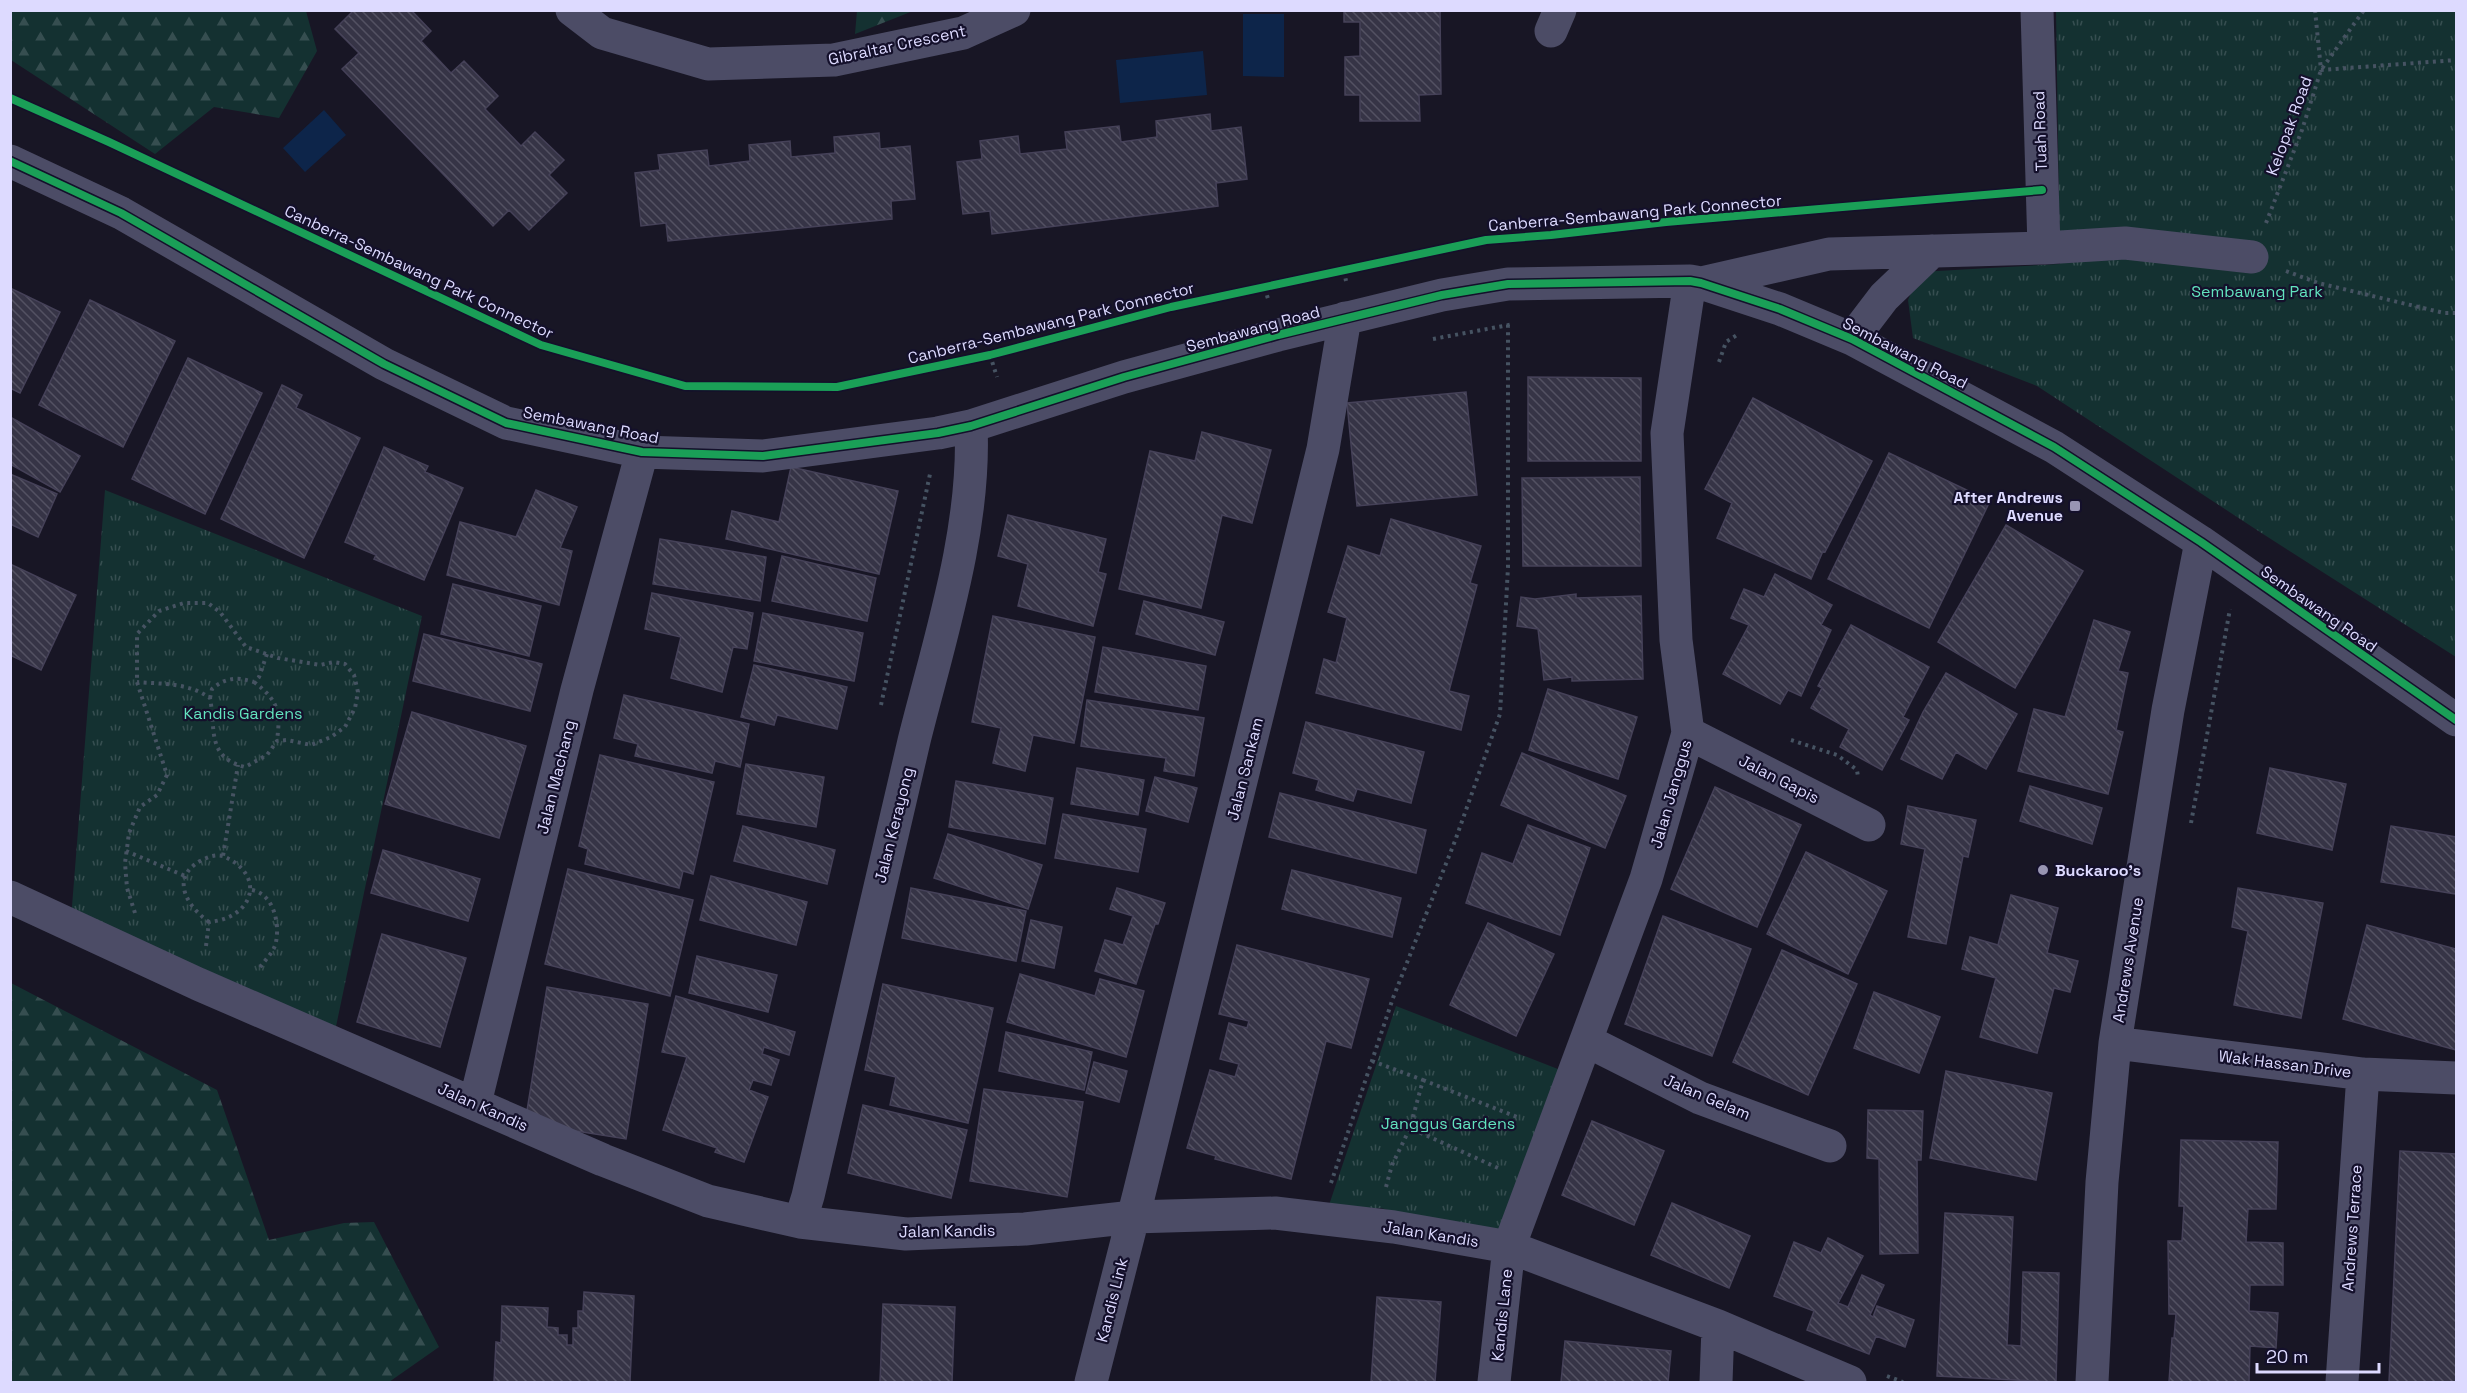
<svg xmlns="http://www.w3.org/2000/svg" width="2467" height="1393" font-family="'Space Grotesk',sans-serif">
<style>
.forest{fill:url(#forest-firs)}
.park{fill:url(#park-tufts)}
.water{fill:#0d254a}
.building{fill:url(#building-back-hatch);stroke:#454158;stroke-width:1.5}
.lines{fill:none;stroke-linecap:round;stroke-linejoin:round}
.path{stroke:#465362;stroke-width:4;stroke-dasharray:3 4.5;stroke-linecap:butt}
.minor{stroke:#4c4c66;stroke-width:33}
.cycleway-casing{stroke:#14102b;stroke-width:11}
.cycleway{stroke:#1a9f57;stroke-width:8}
.poi-dot{fill:#9895b3;stroke:#14102b;stroke-width:2}
.labels{text-anchor:middle;dominant-baseline:central;stroke-width:4.5;stroke-linejoin:round;paint-order:stroke}
.street-label{font-size:16px;fill:#dddaff;stroke:#14102b}
.park-label{font-size:16px;fill:#62e3be;stroke:#14102b}
.poi-label{font-size:16px;font-weight:bold;fill:#dddaff;stroke:#14102b;text-anchor:end}
</style>
<defs>
<pattern id="forest-firs" width="22" height="20" patternUnits="userSpaceOnUse" patternTransform="scale(1.5)"><rect width="22" height="20" fill="#143131"/><path d="M5 1l3.5 6h-7zM16 11l3.5 6h-7z" fill="#364e50"/></pattern>
<pattern id="park-tufts" width="24" height="20" patternUnits="userSpaceOnUse" patternTransform="scale(1.5)"><rect width="24" height="20" fill="#143131"/><path d="M3 7l-1-3M5 7V3M7 7l1-3M15 17l-1-3M17 17v-4M19 17l1-3" fill="none" stroke="#364e50"/></pattern>
<pattern id="building-back-hatch" width="6" height="6" patternUnits="userSpaceOnUse" patternTransform="scale(1.5)"><rect width="6" height="6" fill="#363446"/><path d="M-1 5l2 2M0 0l6 6M5-1l2 2" fill="none" stroke="#535162"/></pattern>
</defs>
<rect width="100%" height="100%" fill="#181625"/>
<!-- forest -->
<path class="forest" d="M10,11H306L317,51L279,118L214,107L155,154L11,60Z
M857,11V10L913,11L855,34Z
M11,983L217,1090L269,1240L344,1223L374,1222L439,1347L389,1382H11Z"/>
<!-- park -->
<path class="park" d="M2056,11H2456V657L2263,534L2037,386L1913,338L1908,300L1920,272L2060,264Z
M105,490L422,616L334,1036L71,919Z
M1396,1006L1568,1073L1553,1114L1518,1176L1505,1242L1381,1208L1326,1214Z"/>
<!-- water -->
<path class="water" d="M1243,14H1284V77L1243,76Z
M1203,51L1207,95L1120,103L1116,60Z
M324,110L346,135L305,172L283,148Z"/>
<!-- building -->
<path class="building" d="M354,10H411L431,31L421,41L451,73L464,61L498,96L485,109L521,146L535,132L564,160L549,175L567,193L529,230L509,210L493,226L342,69L359,53L335,29Z
M1344,10H1440L1441,94L1419,95L1420,121H1360V95H1345V57L1360,56V22H1344Z
M1210,114L1211,131L1241,127L1247,179L1216,183L1218,206L992,234L990,211L963,214L957,162L982,159L980,141L1018,136L1020,154L1067,149L1065,132L1119,126L1121,142L1157,137L1156,121Z
M879,133L880,149L910,146L915,199L891,201L892,219L668,241L666,223L641,226L635,173L660,170L658,155L707,150L709,166L750,161L749,145L790,141L791,157L835,153L834,137Z
M10,288L60,312L20,393L10,388Z
M90,300L175,341L123,447L39,405Z
M188,358L262,393L205,514L132,479Z
M1528,377L1641,378V461H1528Z
M282,385L302,395L296,408L360,438L304,558L221,519Z
M1466,392L1477,495L1357,506L1347,403Z
M1753,398L1872,461L1825,552L1823,551L1811,579L1717,538L1732,503L1705,489Z
M10,417L80,456L60,492L10,464Z
M1202,432L1271,450L1252,523L1222,515L1201,608L1119,589L1150,451L1195,461Z
M384,447L428,466L425,472L463,488L424,580L374,559L376,555L345,542Z
M1889,453L1990,501L1929,628L1828,579Z
M791,467L898,491L879,574L726,539L732,511L779,522Z
M10,474L57,494L38,537L10,524Z
M1640,477L1641,566H1523L1522,478Z
M536,490L577,507L560,548L572,551L559,605L447,575L460,522L516,537Z
M1008,515L1106,539L1098,572L1106,574L1093,626L1018,606L1028,564L998,556Z
M1391,519L1481,546L1470,583L1477,585L1449,691L1469,696L1461,730L1316,693L1324,659L1336,663L1347,618L1328,612L1348,546L1380,556Z
M2006,525L2083,571L2015,688L1938,642Z
M660,539L766,557L760,601L653,584Z
M782,556L876,578L867,621L772,601Z
M10,564L76,595L41,670L10,655Z
M1775,574L1832,605L1821,625L1831,630L1801,696L1788,690L1780,704L1723,674L1749,625L1731,618L1744,589L1764,597Z
M453,584L541,606L529,656L441,634Z
M652,593L753,613L747,649L733,647L722,692L671,678L681,637L645,629Z
M1576,594V598L1641,596L1643,679L1572,681V677L1544,680L1538,629L1517,626L1521,597L1535,599Z
M1144,601L1224,622L1215,655L1136,634Z
M763,613L863,633L854,681L754,661Z
M993,616L1095,637L1074,743L1033,735L1025,771L993,763L1001,728L972,722Z
M2094,620L2130,632L2118,671L2128,673L2116,730L2123,732L2108,794L2018,771L2034,709L2065,717Z
M1851,625L1929,667L1903,717L1909,720L1882,770L1840,747L1849,729L1811,708L1822,688L1818,686Z
M424,634L542,664L530,711L413,681Z
M1103,647L1206,666L1198,710L1095,692Z
M754,665L847,687L837,729L777,715L774,725L741,717Z
M1946,673L2017,714L1986,769L1956,752L1942,779L1901,759L1923,712Z
M1548,689L1637,717L1618,779L1529,750Z
M624,695L749,724L740,767L715,761L712,773L635,756L638,744L614,738Z
M1087,700L1204,718L1194,776L1164,771L1166,758L1081,746Z
M412,712L526,746L499,838L385,804Z
M1306,722L1424,752L1411,803L1357,789L1353,801L1316,790L1319,780L1293,773Z
M1522,753L1626,796L1605,848L1501,805Z
M600,755L714,782L693,874L683,871L679,888L585,864L588,849L579,846Z
M746,764L824,777L816,827L737,814Z
M1077,768L1144,780L1138,815L1071,804Z
M2270,768L2346,784L2332,850L2257,833Z
M1155,777L1197,788L1188,822L1146,811Z
M956,781L1053,798L1045,844L949,827Z
M2030,786L2102,808L2092,844L2020,821Z
M1715,787L1801,825L1757,927L1671,889Z
M1280,793L1426,830L1416,873L1269,837Z
M1908,806L1976,820L1968,857L1963,856L1946,944L1908,937L1925,849L1901,844Z
M1063,814L1146,829L1138,872L1055,858Z
M1528,825L1590,848L1560,935L1466,903L1482,853L1513,864Z
M743,826L835,850L827,884L734,861Z
M2391,826L2456,837V894L2381,882Z
M948,834L1042,865L1028,909L934,878Z
M383,850L480,879L468,921L371,893Z
M1806,852L1887,891L1848,974L1767,934Z
M568,869L693,900L670,996L545,964Z
M1292,870L1401,898L1392,937L1282,909Z
M711,876L807,902L796,945L700,920Z
M911,888L1026,911L1016,961L902,938Z
M1117,888L1165,903L1158,924H1155L1136,984L1095,971L1105,940L1123,945L1133,916L1110,909Z
M2238,888L2323,903L2301,1018L2234,1005L2248,931L2232,927Z
M2011,895L2058,908L2047,953L2078,961L2070,992L2054,988L2037,1053L1980,1037L1996,978L1962,969L1970,937L1998,945Z
M1663,916L1751,949L1712,1056L1625,1024Z
M1031,920L1062,927L1054,968L1022,961Z
M1488,923L1554,954L1516,1036L1450,1005Z
M2367,925L2456,949V1050L2343,1019Z
M382,934L466,958L440,1047L357,1022Z
M1237,945L1369,979L1351,1048L1326,1041L1291,1179L1215,1159L1216,1156L1187,1148L1210,1070L1235,1077L1239,1064L1220,1059L1229,1023L1247,1028L1249,1021L1219,1014Z
M1782,950L1857,984L1808,1095L1733,1062Z
M697,956L777,975L768,1012L689,993Z
M1020,974L1095,996L1100,979L1144,991L1126,1057L1007,1022Z
M883,984L993,1008L968,1123L890,1105L896,1077L865,1070Z
M547,987L648,1004L626,1139L525,1123Z
M1874,992L1940,1017L1919,1073L1854,1048Z
M676,996L795,1032L789,1055L764,1047L762,1054L779,1060L771,1085L753,1080L749,1090L768,1097L744,1162L715,1152L717,1148L663,1130L687,1057L662,1052Z
M1006,1032L1092,1052L1084,1090L999,1071Z
M1094,1062L1127,1071L1119,1102L1086,1093Z
M1946,1071L2052,1093L2036,1180L1930,1158Z
M984,1089L1083,1102L1067,1197L970,1181Z
M863,1105L967,1130L951,1198L848,1173Z
M1868,1110L1923,1111L1921,1160H1917L1918,1253L1880,1254L1879,1159L1867,1158Z
M1592,1121L1664,1151L1634,1225L1562,1195Z
M2181,1140L2278,1142L2276,1209H2248L2246,1242L2283,1243V1285H2250L2249,1311L2278,1313L2276,1348L2250,1346L2249,1382H2169L2172,1338H2174L2176,1314H2169L2168,1241H2182L2184,1206H2179Z
M2400,1151L2456,1154V1382H2389Z
M1672,1203L1750,1236L1729,1288L1651,1255Z
M1945,1213L2013,1217L2007,1345L2021,1346L2023,1272L2059,1273L2056,1382L1937,1376Z
M1828,1238L1863,1256L1838,1303L1848,1307L1862,1275L1884,1285L1870,1315L1873,1317L1877,1306L1914,1320L1905,1347L1876,1336L1869,1354L1807,1330L1814,1311L1774,1296L1794,1242L1821,1253Z
M584,1292L634,1296L630,1382H494L496,1342L501,1343L502,1306L548,1308L547,1327L558,1328V1335H567V1345H573V1328H578V1311H583Z
M1377,1297L1441,1302L1435,1382H1371Z
M883,1304L955,1307L952,1382H880Z
M1565,1341L1671,1351L1668,1382H1561Z"/>
<g class="lines">
<!-- path -->
<path class="path" d="M2315,10L2321,70L2456,60
M2266,223L2302,130L2321,70L2364,10
M1344,271L1346,281
M2286,271L2318,283L2444,313H2456
M1265,288L1268,299
M1433,339L1514,324
M990,355L997,377
M1719,362L1726,342L1737,335
M254,682C278,700 281,712 277,740
M210,698L212,689C226,677 237,677 254,682L259,677L267,654
M881,705L930,474
M1791,740L1837,755L1857,770L1858,777
M2191,823L2230,609
M126,851L185,876
M252,890C273,894 280,922 276,942C274,953 263,961 258,971
M135,913L127,888L125,863L129,833L140,807L157,795L167,775L137,682V634L159,611L184,603H208L220,612L246,647L278,658L320,665L334,662L345,664L354,675L358,692L355,708L345,727L331,737L311,745L287,740L277,741L267,755L245,767C206,757 216,729 210,698C189,683 163,684 137,682
M209,922C188,907 169,879 200,861C208,857 215,854 223,856
M206,946L209,922C254,918 267,875 223,856L238,765
M1372,1061L1423,1080L1410,1128
M1423,1080L1517,1117
M1331,1183L1393,998L1455,841L1500,714L1508,567V324
M1386,1187L1392,1165L1410,1128L1498,1168
M1887,1376L1903,1382"/>
<!-- minor -->
<path class="minor" d="M572,10L602,33L708,64L834,60L963,33L1014,10
M2037,10L2044,248
M1551,31L1560,10
M10,161L121,213L384,364L506,423L642,452L763,456L938,433L971,426L1124,377L1278,335L1442,295L1508,284L1690,281L1701,283L1780,309L1852,339L2054,447L2201,542L2456,720
M1701,283L1829,254L2044,248L2125,243L2252,257
M1852,339L1884,297L1932,251
M1688,733L1869,825
M10,897L198,984L603,1160L708,1201L800,1222L906,1234L1025,1229L1133,1217L1275,1213L1394,1227L1509,1247L1718,1326L1850,1382
M1587,1041L1700,1098L1830,1146
M2115,1043L2363,1074L2456,1078
M475,1103L577,690L642,452
M800,1222L808,1196C843,1044 878,892 914,741C939,641 976,529 971,426
M1091,1382L1139,1194L1323,449L1345,318
M1494,1382L1509,1247L1646,879L1688,733L1676,640L1667,433L1690,281
M1716,1382L1718,1326
M2092,1382L2102,1182L2115,1043L2168,710L2201,542
M2342,1382L2363,1074"/>
<defs>
<path id="cycleway" d="M10,98L109,142L541,345L685,386L837,387L990,355L1171,307L1486,240L1551,235L1666,222L2042,190
M10,161L121,213L384,364L506,423L642,452L763,456L938,433L971,426L1124,377L1278,335L1442,295L1508,284L1690,281L1701,283L1780,309L1852,339L2054,447L2201,542L2456,720"/>
</defs>
<!-- cycleway casing -->
<use href="#cycleway" class="cycleway-casing"/>
<!-- cycleway -->
<use href="#cycleway" class="cycleway"/>
</g>
<!-- markers -->
<g class="poi-dot">
<rect x="2069" y="500" width="12" height="12" rx="3"/>
<circle cx="2043" cy="870" r="6"/>
</g>
<g class="labels">
<!-- street labels -->
<g class="street-label">
<text transform="translate(897 45) rotate(-12)">Gibraltar Crescent</text>
<text transform="translate(2289 126) rotate(-70)">Kelopak Road</text>
<text transform="translate(2040 131) rotate(-92)">Tuah Road</text>
<text transform="translate(1635 213) rotate(-5)">Canberra-Sembawang Park Connector</text>
<text transform="translate(419 272) rotate(25)">Canberra-Sembawang Park Connector</text>
<text transform="translate(1051 323) rotate(-14)">Canberra-Sembawang Park Connector</text>
<text transform="translate(1253 329) rotate(-15)">Sembawang Road</text>
<text transform="translate(1905 353) rotate(27)">Sembawang Road</text>
<text transform="translate(591 425) rotate(11)">Sembawang Road</text>
<text transform="translate(2319 609) rotate(35)">Sembawang Road</text>
<text transform="translate(1245 769) rotate(-76)">Jalan Sankam</text>
<text transform="translate(556 777) rotate(-76)">Jalan Machang</text>
<text transform="translate(1779 779) rotate(27)">Jalan Gapis</text>
<text transform="translate(1671 794) rotate(-74)">Jalan Janggus</text>
<text transform="translate(894 825) rotate(-76)">Jalan Kerayong</text>
<text transform="translate(2128 960) rotate(-81)">Andrews Avenue</text>
<text transform="translate(2285 1064) rotate(7)">Wak Hassan Drive</text>
<text transform="translate(1707 1097) rotate(23)">Jalan Gelam</text>
<text transform="translate(483 1107) rotate(24)">Jalan Kandis</text>
<text transform="translate(2352 1228) rotate(-86)">Andrews Terrace</text>
<text transform="translate(947 1231) rotate(-1)">Jalan Kandis</text>
<text transform="translate(1431 1234) rotate(9)">Jalan Kandis</text>
<text transform="translate(1112 1300) rotate(-76)">Kandis Link</text>
<text transform="translate(1502 1315) rotate(-84)">Kandis Lane</text>
</g>
<!-- park labels -->
<g class="park-label">
<text x="2257" y="291">Sembawang Park</text>
<text x="243" y="713">Kandis Gardens</text>
<text x="1448" y="1123">Janggus Gardens</text>
</g>
<!-- poi labels -->
<g class="poi-label">
<text x="2063" y="497">After Andrews<tspan x="2063" dy="18">Avenue</tspan></text>
<text x="2055" y="870" text-anchor="start">Buckaroo's</text>
</g>
</g>
<!-- border -->
<rect width="2467" height="1393" fill="none" stroke="#dddaff" stroke-width="24"/>
<!-- scale -->
<path d="M2257 1363v9h122v-9" fill="none" stroke="#dddaff" stroke-width="3"/>
<text x="2266" y="1363" font-size="18" fill="#dddaff" stroke="#14102b" stroke-width="4.5" paint-order="stroke">20 m</text>
</svg>
